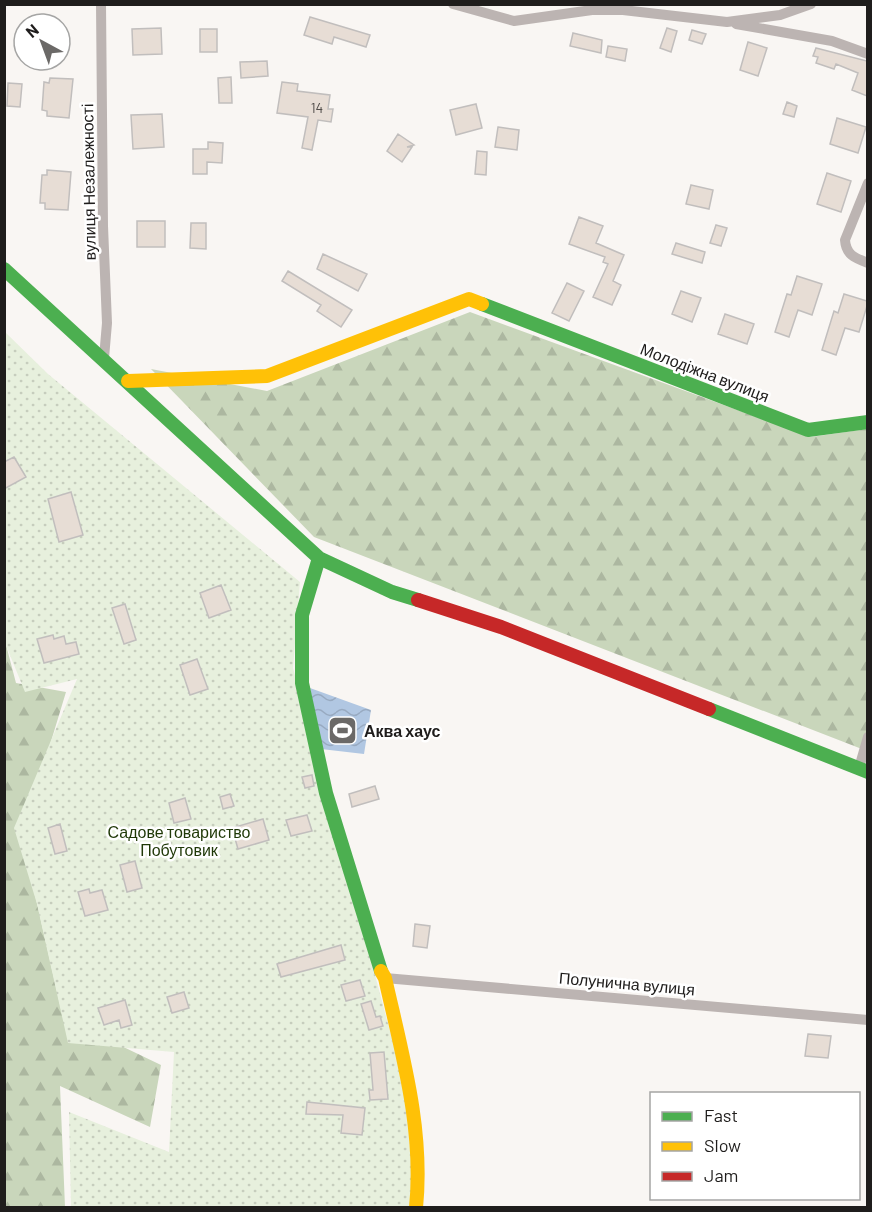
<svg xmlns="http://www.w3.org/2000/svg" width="872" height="1212" font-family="Barlow,sans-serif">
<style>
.forest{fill:url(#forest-firs)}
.park{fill:url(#park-dots)}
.water{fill:url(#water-waves)}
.building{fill:#e7ddd5;stroke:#c1bebd;stroke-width:1.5}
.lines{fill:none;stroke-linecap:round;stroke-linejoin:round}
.street{stroke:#bcb4b2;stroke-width:10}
.fast{stroke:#4caf50;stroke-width:14}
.slow{stroke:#ffc107;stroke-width:14}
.jam{stroke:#c62828;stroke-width:14}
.labels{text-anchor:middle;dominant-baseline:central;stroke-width:5;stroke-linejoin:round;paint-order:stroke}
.number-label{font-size:14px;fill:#514d4a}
.street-label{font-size:16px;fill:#1f1d1c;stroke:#fff}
.poi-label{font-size:16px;font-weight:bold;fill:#1f1d1c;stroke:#fff;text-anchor:start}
.park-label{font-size:16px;fill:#1f3807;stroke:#fff}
</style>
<defs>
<pattern id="forest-firs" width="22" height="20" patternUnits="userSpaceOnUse" patternTransform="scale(1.5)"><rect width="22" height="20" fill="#c9d6bb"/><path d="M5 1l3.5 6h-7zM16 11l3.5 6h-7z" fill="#acb7a0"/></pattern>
<pattern id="park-dots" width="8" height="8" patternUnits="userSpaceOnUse" patternTransform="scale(1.5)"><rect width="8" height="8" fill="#e7f0dd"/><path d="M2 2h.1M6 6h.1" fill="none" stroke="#c6cdbd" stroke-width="1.8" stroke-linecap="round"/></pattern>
<pattern id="water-waves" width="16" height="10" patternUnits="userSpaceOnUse" patternTransform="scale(1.5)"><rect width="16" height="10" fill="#b1c7e2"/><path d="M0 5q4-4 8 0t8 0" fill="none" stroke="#98aac1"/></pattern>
</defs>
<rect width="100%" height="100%" fill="#f9f6f3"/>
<!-- forest -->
<path class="forest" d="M470,312L811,437L867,429V751L314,537L151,369L267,391Z
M4,637L16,683L66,692L22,837L63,1018L161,1065L150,1127L60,1086L65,1207H5Z"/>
<!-- park -->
<path class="park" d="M4,331L48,374L300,582L293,668L406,1091L417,1168L410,1207H71L69,1112L169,1152L174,1052L68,1043L37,904L14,828L77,679L25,692L5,643Z"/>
<!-- water -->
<path class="water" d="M310,688L371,710L364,754L321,749Z"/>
<!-- building -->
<path class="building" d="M310,17L370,35L366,47L334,37L332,44L304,35Z
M161,28L162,54L133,55L132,29Z
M667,28L677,31L671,52L660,48Z
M200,29H217V52H200Z
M692,30L706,34L702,44L689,40Z
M573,33L602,40L601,53L570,46Z
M748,42L767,48L758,76L740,70Z
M608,46L627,49L625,61L606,57Z
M816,48L867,61V96L852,90L858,73L836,64L834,69L816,63L818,57L813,56Z
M267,61L268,76L241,78L240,62Z
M231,77L232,103H219L218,78Z
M50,78L73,79L69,118L47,116V111L42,110L44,82L49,83Z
M282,82L298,84L297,91L330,95L328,109H333L331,122L318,120L312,150L302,148L308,117L277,113Z
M8,83L22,84L20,107L7,106Z
M787,102L797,106L794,117L783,114Z
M476,104L482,128L456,135L450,110Z
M162,114L164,147L133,149L131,115Z
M837,118L866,127L858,153L830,144Z
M498,127L519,130L517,150L495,147Z
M398,134L414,145L407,147H412L402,162L387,151Z
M208,142L223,143L222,163L207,162V174H193V149H208Z
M477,151L487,152L486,175L475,174Z
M47,170L71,172L68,210L45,209V203H40L42,175H47Z
M827,173L851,181L841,212L817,204Z
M691,185L713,190L709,209L686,204Z
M579,217L603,226L596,243L624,255L613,281L621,285L612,305L593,297L608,264L603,262L605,257L569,244Z
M137,221H165V247H137Z
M191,223H206V249L190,248Z
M716,225L727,228L721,246L710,243Z
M676,243L705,252L702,263L672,254Z
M323,254L367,274L358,291L317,269Z
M288,271L352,310L341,327L317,311L321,305L282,281Z
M797,276L822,284L812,315L798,310L789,337L775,332L787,294L791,295Z
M567,283L584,291L569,321L552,313Z
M681,291L701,298L692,322L672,314Z
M844,294L867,301V306L859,332L845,328L836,355L822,350L834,311L838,313Z
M725,314L754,324L747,344L718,334Z
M14,457L26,477L4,489V462Z
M71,492L83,535L59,542L48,499Z
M221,585L231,610L209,618L200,593Z
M125,604L136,640L124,644L112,608Z
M53,635L54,639L64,636L66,644L76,642L79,654L44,663L37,639Z
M197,659L208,689L190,695L180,665Z
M312,775L314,786L305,788L302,777Z
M375,786L379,799L352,807L349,794Z
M230,794L234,806L223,809L220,797Z
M185,798L191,819L174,823L169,803Z
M307,815L312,831L291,836L286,820Z
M263,819L269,840L238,849L232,828Z
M60,824L67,851L55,854L48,828Z
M135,861L142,888L127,892L120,865Z
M89,889L90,893L102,890L108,910L85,916L78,892Z
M415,924L430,926L427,948L413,946Z
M341,945L345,960L281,977L277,964Z
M360,980L365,996L346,1001L341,985Z
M184,992L189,1008L172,1013L167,997Z
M125,1000L132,1025L121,1028L119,1020L104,1025L98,1008Z
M371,1001L376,1017L380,1016L383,1026L369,1030L361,1004Z
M808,1034L831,1036L828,1058L805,1056Z
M384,1052L388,1099L370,1100L369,1090H373L370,1053Z
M307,1102L365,1108L362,1135L341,1133L343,1115L306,1114Z"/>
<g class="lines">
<!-- street -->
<path class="street" d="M101,4L103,226L107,323L104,358
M453,4L514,21L592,10H623L727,22L780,15L811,4
M736,24L832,41L868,54
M868,183L845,240C846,255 855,258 868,263
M859,768L868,737
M385,978L868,1020"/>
<!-- fast -->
<path class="fast" d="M4,269L319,558L392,592L418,600
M482,304L808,430L868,422
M319,558L302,615V683L326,793L381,971
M709,709L868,772"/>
<!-- slow -->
<path class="slow" d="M128,381L267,376L469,299L482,304
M381,971L385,978C402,1054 424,1129 416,1208"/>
<!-- jam -->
<path class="jam" d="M418,600L501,627L709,709"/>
</g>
<!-- icons -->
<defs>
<symbol id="stadium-square" viewBox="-11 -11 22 22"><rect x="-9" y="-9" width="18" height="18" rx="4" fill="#6b6967" stroke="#fff"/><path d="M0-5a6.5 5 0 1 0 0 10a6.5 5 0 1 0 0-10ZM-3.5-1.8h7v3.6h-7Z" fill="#fff"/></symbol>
</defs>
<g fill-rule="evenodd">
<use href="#stadium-square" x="326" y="714" width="33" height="33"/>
</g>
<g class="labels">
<!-- number labels -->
<g class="number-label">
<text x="317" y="107">14</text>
</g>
<!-- street labels -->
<g class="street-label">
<text transform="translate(88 182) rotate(-91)">вулиця Незалежності</text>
<text transform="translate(705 372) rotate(21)">Молодіжна вулиця</text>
<text transform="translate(627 983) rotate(5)">Полунична вулиця</text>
</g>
<!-- poi labels -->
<g class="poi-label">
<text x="364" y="730">Аква хаус</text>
</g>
<!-- park labels -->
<g class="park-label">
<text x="179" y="831">Садове товариство<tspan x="179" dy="18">Побутовик</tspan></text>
</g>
</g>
<!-- border -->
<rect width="872" height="1212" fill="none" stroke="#1f1d1c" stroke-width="12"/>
<!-- legend -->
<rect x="650" y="1092" width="210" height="108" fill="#ffffff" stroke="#a5a5a4" stroke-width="1.5"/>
<rect x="662" y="1112" width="30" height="9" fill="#4caf50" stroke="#a5a5a4" stroke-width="1.5"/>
<text x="704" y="1122" font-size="18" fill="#1f1d1c">Fast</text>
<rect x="662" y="1142" width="30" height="9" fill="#ffc107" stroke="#a5a5a4" stroke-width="1.5"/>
<text x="704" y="1152" font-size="18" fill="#1f1d1c">Slow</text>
<rect x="662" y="1172" width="30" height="9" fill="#c62828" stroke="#a5a5a4" stroke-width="1.5"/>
<text x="704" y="1182" font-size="18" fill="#1f1d1c">Jam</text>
<!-- north arrow -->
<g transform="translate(42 42) rotate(319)"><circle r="28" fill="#ffffff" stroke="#a5a5a4" stroke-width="1.5"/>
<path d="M0-4.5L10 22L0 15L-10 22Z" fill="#6b6967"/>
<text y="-9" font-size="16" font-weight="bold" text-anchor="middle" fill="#1f1d1c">N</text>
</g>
</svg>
